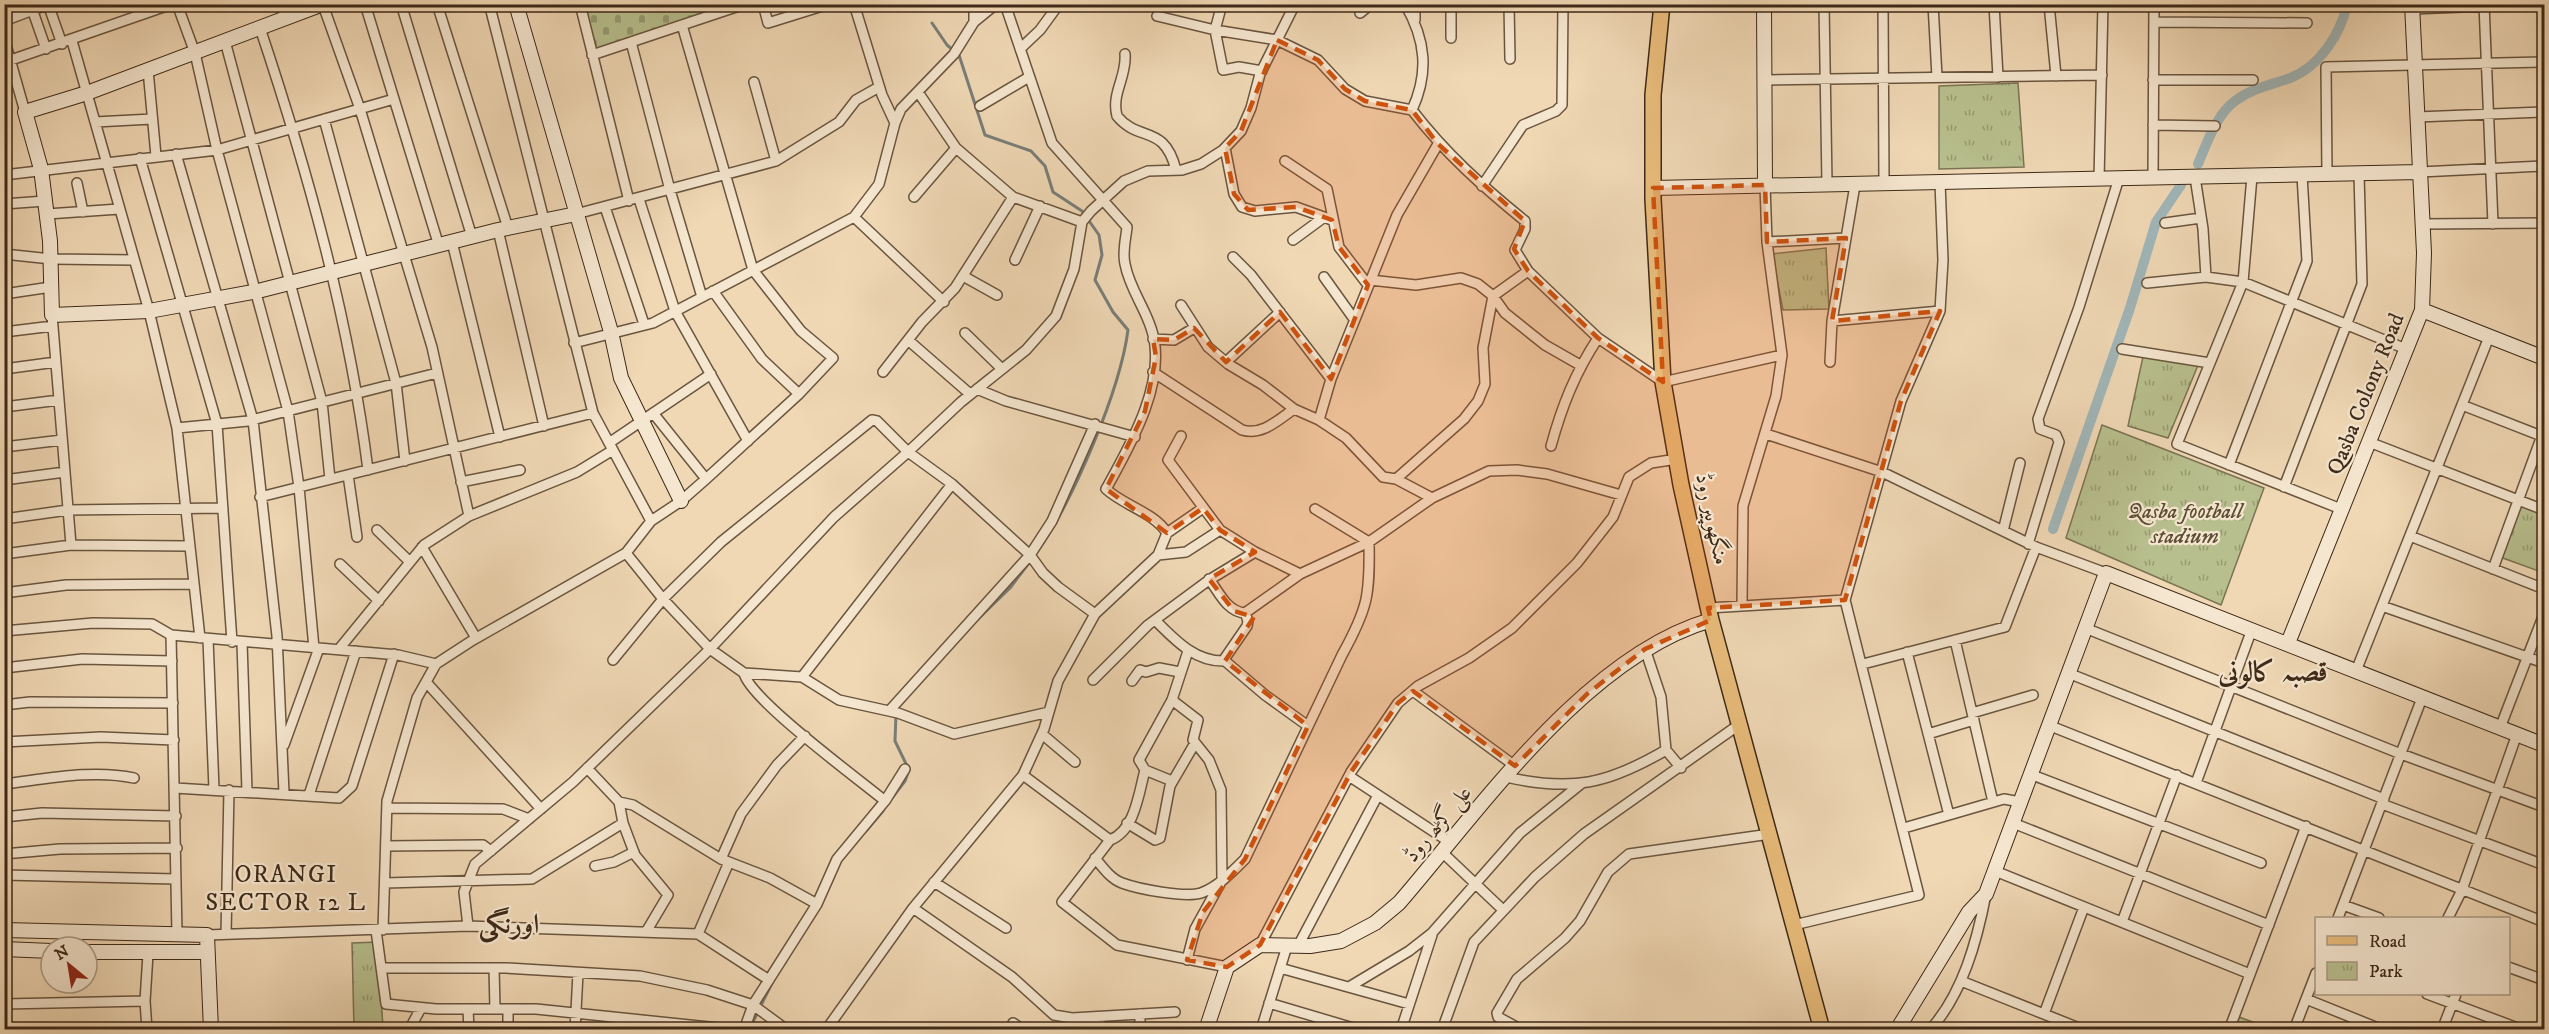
<svg xmlns="http://www.w3.org/2000/svg" width="2549" height="1034" font-family="'IM FELL DW Pica',Amiri,serif">
<style>
.cemetery{fill:url(#cemetery-stones);stroke:#7b7453;stroke-width:1.5}
.park{fill:url(#park-tufts);stroke:#7b7453;stroke-width:1.5}
.lines{fill:none;stroke-linecap:round;stroke-linejoin:round}
.stream{stroke:#797e79;stroke-width:3}
.canal{stroke:#a0b6b9;stroke-width:10}
.street-casing{stroke:#6a553f;stroke-width:12}
.secondary-casing{stroke:#3e2918;stroke-width:16}
.primary-casing{stroke:#3e2918;stroke-width:18}
.street{stroke:#f5e6cf;stroke-width:9}
.secondary{stroke:#f5e6cf;stroke-width:14}
.primary{stroke:#e8bc7a;stroke-width:15}
.marked{fill:#ce520e;fill-opacity:0.2;stroke:#ce520e;stroke-width:4.5;stroke-dasharray:12 8;stroke-linejoin:round}
.labels{text-anchor:middle;dominant-baseline:central;stroke-width:4.5;stroke-linejoin:round;paint-order:stroke}
.street-label{font-size:22px;fill:#3e2918;stroke:#f5e6cf}
.park-label{font-size:22px;font-style:italic;fill:#5c4e36;stroke:#f5e6cf}
.neighbourhood-label{font-size:24px;letter-spacing:1.5px;fill:#3e2918;stroke:#f5e6cf}
.district-label{font-size:28px;font-weight:bold;fill:#3e2918;stroke:#f5e6cf}
</style>
<defs>
<pattern id="cemetery-stones" width="16" height="16" patternUnits="userSpaceOnUse" patternTransform="scale(1.5)"><rect width="16" height="16" fill="#b8bf8e"/><path d="M2 7V4a2 2 0 0 1 4 0v3zM10 15v-3a2 2 0 0 1 4 0v3z" fill="#979b73"/></pattern>
<pattern id="park-tufts" width="24" height="20" patternUnits="userSpaceOnUse" patternTransform="scale(1.5)"><rect width="24" height="20" fill="#b8bf8e"/><path d="M3 7l-1-3M5 7V3M7 7l1-3M15 17l-1-3M17 17v-4M19 17l1-3" fill="none" stroke="#979b73"/></pattern>
</defs>
<rect width="100%" height="100%" fill="#f0d8b5"/>
<filter id="stains"><feTurbulence type="fractalNoise" baseFrequency=".00333" numOctaves="4"/><feColorMatrix values="0 0 0 0 .2 0 0 0 0 .09 0 0 0 0 .02 0 0 0 .5 -.17"/></filter>
<radialGradient id="worn" r=".72"><stop offset=".6" stop-color="#630" stop-opacity="0"/><stop offset="1" stop-color="#630" stop-opacity=".3"/></radialGradient>
<!-- cemetery -->
<path class="cemetery" d="M728,4L729,10L592,55L580,5Z"/>
<!-- park -->
<path class="park" d="M2018,83L2024,167L1939,169V86Z
M1826,248L1829,309L1783,310L1772,254Z
M2144,352L2201,358L2168,438L2128,426Z
M2102,425L2264,488L2221,605L2066,538Z
M2522,504L2544,512V573L2500,557Z
M378,942L383,1029H354L352,943Z
M2239,1017L2272,1029H2234Z"/>
<g class="lines">
<!-- stream -->
<path class="stream" d="M932,23L947,45L959,55L985,135L1031,151L1045,166L1053,192L1082,211L1099,235L1102,255L1095,280L1113,312L1128,330C1120,391 1073,501 1037,552
M978,619L1010,588L1032,559
M892,798L905,781L909,770L895,741L896,714
M866,831L883,811
M749,1030L773,981"/>
<!-- canal -->
<path class="canal" d="M2198,164C2207,143 2216,115 2235,101C2252,88 2271,85 2290,78C2319,67 2341,34 2347,4
M2053,529L2130,308L2156,222L2181,185"/>
<defs>
<path id="street" d="M48,4L62,44
M177,4L195,53L217,150L288,411L299,487L314,648
M281,4L286,18
M365,4L439,246
M401,4L472,237
M437,4L508,228
M580,4L629,201
M763,4L768,23L829,4
M854,4L882,95L895,123
M1222,4L1215,30L1223,70L1239,67L1262,71
M1405,4C1426,40 1429,73 1412,110
M1415,4V20
M1509,4L1510,59
M1824,4L1827,184
M1883,4L1884,183
M1933,4L1937,77
M1994,4L1998,77
M2049,4L2056,76
M2484,4L2493,224
M323,5L360,109L432,347L469,516L424,545L339,649
M31,6L46,49
M490,7L593,413L651,521
M2412,9L2540,4
M1360,13L1371,4
M1157,16L1215,30L1277,40L1318,60L1345,89L1365,101L1412,110C1445,153 1483,187 1525,221V229L1515,250L1528,271L1598,338L1663,382L1782,355
M4,21L49,4
M974,22V4
M2154,22L2307,23
M260,28C308,172 349,319 368,470
M4,38L25,112
M1451,38V4
M72,41L149,311L177,428L200,638
M225,41L322,402L330,479
M631,42L670,190L702,297
M1020,49L1040,30L1059,4
M1125,54C1127,77 1111,93 1117,116C1139,143 1164,123 1176,170
M592,55L745,4
M11,60L172,4
M148,70L156,156
M1766,80L2102,75
M2153,80H2253
M754,82L776,161
M918,92L956,148L1013,197L1082,222
M980,106L1029,77
M2417,117L2544,112
M324,119L396,383L405,461
M95,122L152,119
M2153,125L2215,126
M1225,148L1234,194L1242,207L1255,211L1296,207L1332,220
M176,154L253,420L277,636L284,793
M140,158L217,424L232,642
M1285,161L1327,189L1339,247L1368,285
M2420,172L2544,166
M2327,174L2326,67L2544,62
M4,175L217,150L394,99
M2252,176L2243,282L2177,444L2341,509
M2195,177L2203,229L2206,277
M2153,178L2154,4
M2099,179L2103,4
M77,183L83,212
M1482,186L1523,125L1556,111L1562,105L1563,4
M914,197L956,148
M639,199L675,311L748,441
M4,204L45,201
M605,207L644,324
M47,214L119,209
M576,214L776,161L839,122L856,100L879,87
M854,217L944,302
M2165,223L2201,218
M2423,224L2544,223
M498,230L544,426
M1293,240L1323,218
M452,242L500,437
M1767,242L1846,238
M4,254L51,259L134,260
M1233,257L1251,275L1331,379
M1015,260L1040,206
M963,276L997,295
M1324,277L1354,319
M1370,280L1416,285L1461,278L1478,284L1493,296L1505,313L1545,345L1580,365
M2147,283L2206,277L2243,282L2406,349
M713,291L762,359L799,394
M4,294L51,287
M1181,305L1208,347L1228,364L1263,385L1294,409L1319,420L1346,438L1383,477L1396,479L1432,498
M52,315L71,545
M1832,321L1940,311
M4,332L53,326
M965,333L1002,369
M1153,339L1174,340L1194,328
M908,340L970,394
M574,343L653,323L854,217L879,184L895,123L901,109L954,54L974,22L996,4
M2122,349L2210,363
M1226,362L1280,312
M1830,362L1832,321L1855,185
M4,369L56,362
M883,372L922,322L955,288L1013,197
M1153,372L1242,430C1262,436 1278,420 1294,409
M977,389L1006,401L1135,437
M2462,405L2544,437
M4,407L59,400
M653,413L706,479
M1319,420L1331,379L1397,215L1438,144
M177,428L248,421L437,373
M1766,434L1882,472L2036,547L2106,573
M1181,436L1168,460L1220,530L1255,552L1300,574
M2369,442L2544,510
M609,443L711,374
M1551,446C1562,406 1575,373 1598,338
M4,447L62,440
M2229,465L2307,261L2302,175
M348,475L357,537
M1396,479L1464,419L1478,401L1485,384L1483,348L1493,296L1528,271
M4,480L65,472
M461,482L520,470
M2284,487L2362,284L2359,174
M260,497L593,413
M469,516L577,472L613,450
M4,519L68,510L223,508
M377,530L410,562
M2003,531L2020,463
M1167,533L1203,508
M2410,536L2544,589
M2028,544L2059,442L2056,435L2040,429L2038,419L2079,307L2119,178
M422,547L476,638
M626,553L663,599L710,649L744,673L802,677L839,700L898,713L954,734L1049,712
M4,554L71,545L188,546
M1158,555L1186,552L1220,530
M340,564L379,601
M2493,569L2544,430
M1209,579C1219,592 1227,612 1245,613L1300,574L1369,542L1432,498L1489,471L1517,470L1547,474L1621,495
M4,593L66,585L193,584
M1742,605L1743,506L1776,396L1782,355L1767,242L1765,185
M2382,606L2544,663
M1708,608L1845,600
M1245,613L1248,621L1247,626L1225,658V661L1265,695L1308,726
M1155,620C1175,640 1195,662 1225,661
M2085,628L2401,754L2544,807
M4,631L93,623L152,624L171,635L398,655L436,664
M171,635L177,934
M208,639L214,789
M1955,640L1993,802
M242,643L247,791
M1907,652L1949,815
M613,660L663,599L721,542L872,420L877,421L908,452L952,484L1030,555L1043,573L1058,587L1095,614
M1863,664L2005,627L2036,547
M4,668L82,659L172,661
M2356,671L2489,337
M744,673C749,699 860,780 885,801
M2068,673L2384,799
M802,677L952,484
M1093,680L1148,625L1209,580L1255,552
M1132,681L1140,670L1146,672L1159,668L1180,672
M426,682L541,809
M1413,691L1515,766
M1172,700L1198,720L1193,740L1209,760L1221,790L1222,880L1195,929L1187,960
M4,705L30,702L173,703
M890,710L1030,555L1052,521L1095,424
M1972,713L2033,695
M2048,725L2544,922
M2500,728L2544,614
M1042,734L1075,762
M1928,734L1974,720
M4,742L101,737L174,740
M284,745L319,648
M1666,750L1681,768
M587,768L619,802L623,823L635,855L668,895L646,932
M1145,770L1172,781
M2030,774L2261,863
M1023,775L1110,840L1062,902L1117,945L1227,967
M1349,776L1451,843
M1506,777C1572,792 1608,784 1666,750L1661,697L1645,649
M2196,783L2252,629
M4,784C46,779 93,769 134,778
M175,788L339,798L352,786L394,654
M309,795L356,651
M619,802L633,805L721,859L770,878L817,904
M2382,804L2544,865
M387,808L503,809L529,819
M4,817L42,813L176,816
M1127,823L1155,840L1160,838L1170,786L1195,743
M2013,823L2269,925
M1904,828L2004,799L2020,802
M1110,840C1135,831 1139,792 1145,770L1139,760L1172,700L1188,651
M386,846L483,845L491,851
M1443,853L1503,910
M4,854L60,849L177,848
M1095,858C1103,868 1111,879 1122,883C1138,889 1185,898 1201,893C1218,887 1232,872 1245,859L1342,655C1368,608 1370,595 1369,542L1315,509
M721,859L741,814L777,765L805,736
M595,866L614,862L634,852
M1995,871L2250,974
M4,875L176,879
M934,882L1006,928
M385,883L532,879L623,823
M2343,905L2379,918
M913,908L1012,977L1054,1015L1072,1018L1175,1012
M2338,918L2422,698
M2448,918L2462,890L2517,734
M2122,922L2177,775
M1794,925L1919,895L1845,600L1901,401L1940,311L1943,260L1940,182
M468,926L464,892L475,864L573,782L710,649L834,517L908,452L961,402L1026,350L1056,316L1074,269L1082,222L1091,211L1124,181L1148,171L1182,170L1201,164L1223,150L1241,131L1251,108L1260,74L1295,4
M376,930L386,1004L436,1009H536L738,1030
M383,930L387,801L417,698L436,664L473,640L626,553L651,521L681,501L706,479L799,394L833,358L801,331L753,270L682,25
M226,934L229,790
M698,934L729,862
M207,935L468,926L698,934L769,980
M1260,945L1351,772L1398,703L1418,686L1469,658L1512,628L1577,563L1613,517L1629,477L1651,463L1677,459
M1298,946L1378,795
M2508,967L2544,980
M381,968H506L640,976L707,990L753,1005L787,1030
M494,968L495,1009
M1280,968L1409,1004
M1961,981L2084,1030
M1349,987L1409,951L1432,933L1520,833L1582,783
M2427,994L2523,1030
M2306,999L2383,1030
M1269,1003L1360,1030
M4,1004L145,1001
M468,1009L469,1030
M1140,1014V1030
M2044,1014L2084,907
M1100,1017V1030
M1013,1023L1023,1030
M147,1030L145,1001L148,954
M409,1030L421,1008
M508,1030V1009
M575,1030L578,973
M744,1030L753,1005L817,904L837,859L885,801L905,769
M826,1030L913,908L1023,775L1044,729L1058,681L1095,614L1158,555L1167,533C1155,513 1123,505 1106,489C1130,446 1169,379 1151,328C1144,306 1129,287 1125,264C1122,253 1126,238 1127,227L1052,143L1005,4
M1068,1030L1076,1018
M1261,1030L1287,946
M1401,1030L1432,935
M1442,1030L1474,942L1535,877L1584,834L1740,724
M1522,1030L1498,1017L1497,1013L1517,979L1565,938L1580,921L1608,872L1629,854L1770,834
M1930,1030C1963,993 1977,941 1986,894
M2229,1030L2306,826
M2294,1030L2316,973
M2442,1030L2456,994"/>
<path id="secondary" d="M323,4L87,93L25,112L41,169L50,241L52,315L149,311L258,291L498,230L576,214
M516,4L611,332L621,378L681,501
M1764,4L1765,185
M1653,188L2420,172
M2422,310L2544,358
M2288,643L2422,310L2424,253L2412,4
M4,930L207,935L211,1030
M4,949L51,951
M87,952H207
M1206,1030L1227,967L1260,945L1310,946L1341,941L1375,923L1399,903C1482,807 1586,656 1711,620
M1897,1030L1969,912L1986,894L2106,573L2544,745"/>
<path id="primary" d="M1662,4L1653,95V199L1663,382L1681,485L1711,620L1822,1030"/>
</defs>
<!-- street casing -->
<use href="#street" class="street-casing"/>
<!-- secondary casing -->
<use href="#secondary" class="secondary-casing"/>
<!-- primary casing -->
<use href="#primary" class="primary-casing"/>
<!-- street -->
<use href="#street" class="street"/>
<!-- secondary -->
<use href="#secondary" class="secondary"/>
<!-- primary -->
<use href="#primary" class="primary"/>
</g>
<!-- marked area -->
<path class="marked" d="M1277,40L1318,60L1345,89L1365,101L1412,110L1438,144L1525,221L1514,249L1528,271L1598,338L1663,382L1653,188L1765,185L1767,242L1846,238L1832,321L1940,311L1901,401L1845,600L1708,608L1711,620L1645,649L1587,694L1515,766L1413,691L1398,703L1351,772L1260,945L1227,967L1187,960L1203,912L1245,859L1308,726L1225,661L1254,617L1234,611L1209,579L1255,552L1220,530L1203,508L1167,533L1106,489L1145,411L1156,357L1153,339L1174,340L1194,328L1226,362L1280,312L1331,379L1368,285L1339,247L1332,220L1296,207L1248,210L1234,194L1225,148L1241,131Z"/>
<g class="labels">
<!-- street labels -->
<g class="street-label">
<text transform="translate(2366 394) rotate(-68)">Qasba Colony Road</text>
<text transform="translate(1712 519) rotate(78)">منگھوپیر روڈ</text>
<text transform="translate(1438 824) rotate(-50)">علی گڑھ روڈ</text>
</g>
<!-- park labels -->
<g class="park-label">
<text x="2185" y="511">Qasba football<tspan x="2185" dy="25">stadium</tspan></text>
</g>
<!-- neighbourhood labels -->
<g class="neighbourhood-label">
<text x="286" y="875">ORANGI<tspan x="286" dy="28">SECTOR 12 L</tspan></text>
</g>
<!-- district labels -->
<g class="district-label">
<text x="2273" y="672">قصبہ کالونی</text>
<text x="509" y="924">اورنگی</text>
</g>
</g>
<!-- margin -->
<rect width="2549" height="1034" fill="none" stroke="#f0d8b5" stroke-width="24"/>
<rect x="6" y="6" width="2537" height="1022" fill="none" stroke="#3e2918" stroke-width="3"/>
<rect x="12" y="12" width="2525" height="1010" fill="none" stroke="#3e2918" stroke-width="1.5"/>
<!-- legend -->
<rect x="2315" y="917" width="195" height="78" fill="#f5e6cf" stroke="#ac9a86" stroke-width="1.5"/>
<rect x="2327" y="936" width="30" height="9" fill="#e8bc7a" stroke="#ac9a86" stroke-width="1.5"/>
<text x="2369" y="947" font-size="18" fill="#3e2918">Road</text>
<rect x="2327" y="962" width="30" height="18" fill="url(#park-tufts)" stroke="#ac9a86" stroke-width="1.5"/>
<text x="2369" y="977" font-size="18" fill="#3e2918">Park</text>
<!-- north arrow -->
<g transform="translate(69 965) rotate(330)"><circle r="28" fill="#f5e6cf" stroke="#ac9a86" stroke-width="1.5"/>
<path d="M0-4.5L10 22L0 15L-10 22Z" fill="#8f2418"/>
<text y="-9" font-size="16" font-weight="bold" text-anchor="middle" fill="#3e2918">N</text>
</g>
<rect width="100%" height="100%" filter="url(#stains)"/>
<rect width="100%" height="100%" fill="url(#worn)"/>
</svg>
